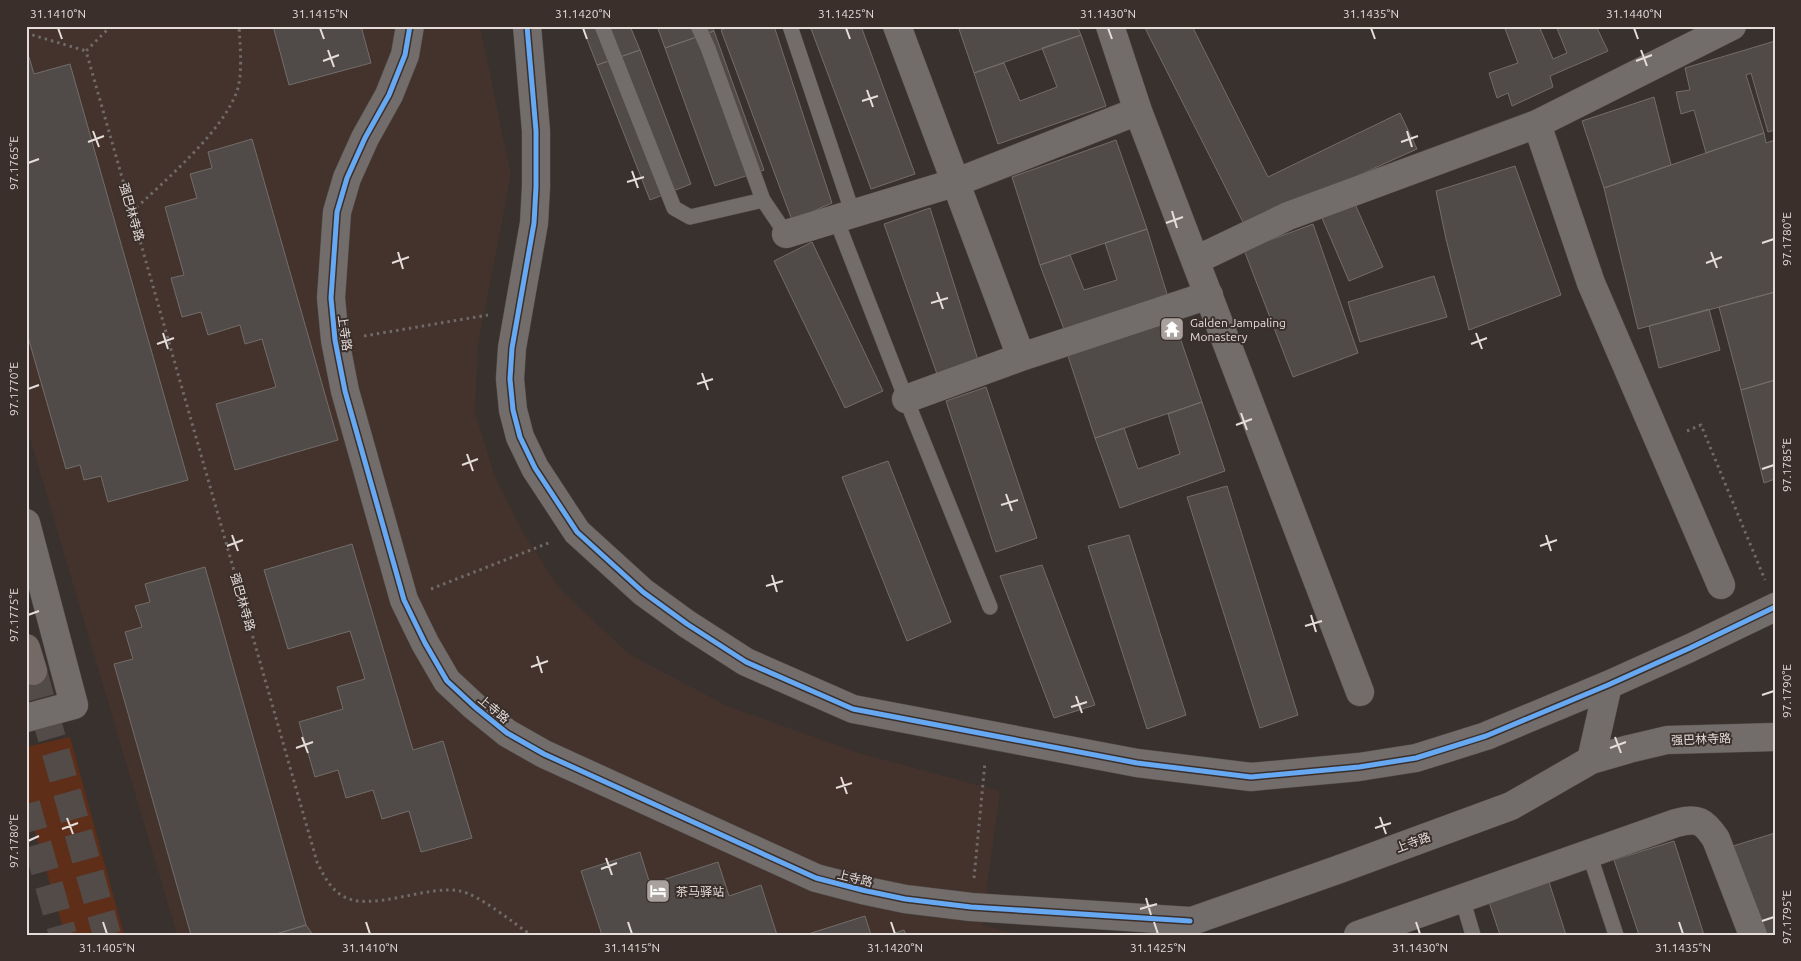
<svg xmlns="http://www.w3.org/2000/svg" width="1801" height="961" font-family="Ubuntu,'Noto Sans SC',sans-serif">
<style>
.built{fill:#43332c}
.green{fill:#5f2e19}
.building{fill:#504a48;stroke:#736d6a}
.lines{fill:none;stroke-linecap:round;stroke-linejoin:round}
.primary-tunnel{stroke:#524b48;stroke-width:28;stroke-dasharray:28 14;stroke-linecap:butt}
.lane-casing{stroke:#524d4a;stroke-width:16}
.street-casing{stroke:#524d4a;stroke-width:29}
.secondary-casing{stroke:#524d4a;stroke-width:29}
.primary-casing{stroke:#524d4a;stroke-width:29}
.path{stroke:#6f6a69;stroke-width:3;stroke-dasharray:2.5 4;stroke-linecap:butt}
.lane{stroke:#726c6a;stroke-width:15}
.street{stroke:#726c6a;stroke-width:28}
.secondary{stroke:#726c6a;stroke-width:28}
.primary{stroke:#746965;stroke-width:28}
.cycleway-casing{stroke:#3b2f2b;stroke-width:8}
.cycleway{stroke:#66a8f1;stroke-width:5}
.ticks{fill:none;stroke:#e5ddda;stroke-width:2}
.labels{text-anchor:middle;dominant-baseline:central;stroke-width:4;stroke-linejoin:round;paint-order:stroke}
.street-label{font-size:12px;fill:#e5ddda;stroke:#3b2f2b}
.poi-label{font-size:12px;fill:#e5ddda;stroke:#3b2f2b;text-anchor:start}
.neatline{fill:none;stroke:#e5ddda;stroke-width:2}
.ticks-label{font-size:12px;text-anchor:middle;fill:#e5ddda}
</style>
<rect width="100%" height="100%" fill="#38312e"/>
<!-- built -->
<path class="built" d="M26,26H480L511,175L478,345L475,412L495,477L522,531L560,589L629,654L727,706L859,753L1000,791L982,925L1022,935H313L306,926L273,935H177L26,425Z"/>
<!-- green -->
<path class="green" d="M70,737L124,935H65L26,801V747Z"/>
<!-- building -->
<path class="building" d="M273,26H361L371,63L289,85Z
M582,26H630L640,50L597,65Z
M657,26H712L714,31L665,48Z
M732,26H774L832,203L792,220L721,30Z
M810,26H861L915,174L871,189Z
M958,26H1077L1081,35L974,73Z
M1144,26H1192L1268,177L1400,113L1417,149L1245,226Z
M1504,26H1539L1553,59L1567,53L1556,26H1596L1608,51L1550,76L1553,87L1512,106L1508,93L1497,98L1489,73L1518,63Z
M714,31L764,170L715,186L665,48Z
M1081,35L1106,106L998,144L974,73L1004,63L1020,101L1057,87L1042,48Z
M1775,41V130L1768,132L1751,73L1746,75L1764,133L1706,153L1694,110L1681,114L1676,92L1690,90L1685,68Z
M640,50L691,184L650,200L597,65Z
M29,57L34,74L70,64L188,480L108,502L101,476L84,480L80,465L66,469L26,330V58Z
M1654,97L1671,165L1604,188L1582,121Z
M1764,133L1766,143L1775,140V292L1638,329L1604,188Z
M252,139L338,440L235,470L216,404L276,387L262,339L245,344L240,325L208,335L201,312L182,317L171,278L184,275L165,207L197,198L190,174L212,168L208,152Z
M1116,140L1147,229L1040,265L1012,177Z
M1515,166L1561,295L1469,330L1446,239L1436,191Z
M1355,204L1383,267L1349,281L1322,218Z
M930,208L978,360L937,374L884,224Z
M1313,224L1358,353L1293,377L1244,250Z
M1147,229L1167,294L1065,332L1040,265L1070,255L1084,290L1117,280L1105,243Z
M812,242L883,391L845,408L774,261Z
M1434,276L1447,317L1360,342L1348,302Z
M1775,292V380L1741,390L1719,307Z
M1709,309L1720,350L1659,368L1649,326Z
M1174,320L1202,402L1095,438L1068,356Z
M1775,380V479L1764,483L1741,390Z
M986,387L1037,538L996,552L946,401Z
M1202,402L1225,471L1120,508L1095,438L1124,428L1138,469L1180,454L1168,414Z
M888,461L951,622L907,641L842,477Z
M1227,486L1298,715L1260,728L1187,497Z
M1129,535L1186,715L1147,729L1088,546Z
M352,544L413,750L443,741L472,838L421,852L409,811L382,819L373,790L346,798L338,770L315,777L299,722L343,709L337,687L365,679L350,631L288,649L264,570Z
M1042,565L1095,705L1054,718L1000,576Z
M205,567L306,925L273,935H191L114,664L133,659L125,632L142,627L135,606L150,602L145,584Z
M1775,833V935H1744L1717,851Z
M1674,841L1704,935H1639L1614,860Z
M640,852L650,884L718,862L729,896L761,885L777,935H602L581,871Z
M1549,882L1566,935H1500L1489,902Z
M865,916L871,935H805Z
M306,925L313,935H273Z
M904,930L906,935H889Z"/>
<g class="lines">
<!-- primary-tunnel -->
<path class="primary-tunnel" d="M33,671L107,935
M26,804L63,935"/>
<defs>
<path id="lane" d="M602,26L674,208L690,217L763,200
M698,26L708,48L763,200L786,234
M790,26L853,214
M836,219L906,399L990,607
M1589,853L1616,935
M1462,898L1473,935"/>
<path id="street" d="M897,26L1021,357
M1110,26L1138,111L1360,692
M1537,124L1591,283L1721,585
M786,234L957,182L1138,111
M1196,260L1288,216L1537,124L1732,26
M906,399L1021,357L1209,295
M1358,935L1676,823C1698,817 1704,821 1716,839L1753,935"/>
<path id="secondary" d="M410,26L405,55L389,95L365,138L347,178L337,212L331,298L335,340L345,391L404,600L425,643L447,681L475,707L507,733L544,754L816,878L862,890L905,899L971,907L1190,921
M527,26L536,131V187L534,223L512,348L510,379L513,410L520,437L535,468L577,532L643,592L687,624L746,662L853,709L1137,763L1251,777L1359,767L1416,758L1486,736L1608,685L1690,648L1775,607
M26,523L74,705L26,718
M1591,760L1608,685
M1172,928L1337,870L1511,806L1591,760L1629,749L1667,740L1775,737"/>
<path id="primary" d="M26,648L33,671"/>
</defs>
<!-- lane casing -->
<use href="#lane" class="lane-casing"/>
<!-- street casing -->
<use href="#street" class="street-casing"/>
<!-- secondary casing -->
<use href="#secondary" class="secondary-casing"/>
<!-- primary casing -->
<use href="#primary" class="primary-casing"/>
<!-- path -->
<path class="path" d="M111,26L86,51L317,862C323,874 329,887 341,895C368,914 428,884 460,891C478,894 515,924 531,935
M26,33L86,51
M132,212C164,181 222,133 237,91C243,74 240,44 239,26
M364,336L488,315
M1687,431L1701,425L1765,580
M431,589L551,542
M974,878L985,762"/>
<!-- lane -->
<use href="#lane" class="lane"/>
<!-- street -->
<use href="#street" class="street"/>
<!-- secondary -->
<use href="#secondary" class="secondary"/>
<!-- primary -->
<use href="#primary" class="primary"/>
<defs>
<path id="cycleway" d="M410,26L405,55L389,95L365,138L347,178L337,212L331,298L335,340L345,391L404,600L425,643L447,681L475,707L507,733L544,754L816,878L862,890L905,899L971,907L1190,921
M527,26L536,131V187L534,223L512,348L510,379L513,410L520,437L535,468L577,532L643,592L687,624L746,662L853,709L1137,763L1251,777L1359,767L1416,758L1486,736L1608,685L1690,648L1775,607"/>
</defs>
<!-- cycleway casing -->
<use href="#cycleway" class="cycleway-casing"/>
<!-- cycleway -->
<use href="#cycleway" class="cycleway"/>
</g>
<!-- ticks -->
<path class="ticks" d="M58,28L62,39M320,28L324,39M583,28L587,39M846,28L850,39M1108,28L1112,39M1371,28L1375,39M1634,28L1638,39M328,50L334,67M1641,50L1647,66M323,61L339,55M1636,61L1652,55M867,90L873,107M862,101L878,96M93,131L99,147M1407,131L1412,147M88,142L104,136M1401,142L1418,136M28,163L39,159M632,171L638,188M627,182L644,177M1172,211L1177,228M1166,223L1183,217M1762,243L1774,239M398,252L403,269M1711,252L1717,268M392,263L409,257M1706,263L1722,257M937,292L943,309M931,303L948,298M163,333L168,349M1476,333L1482,349M157,344L174,338M1471,344L1487,338M702,373L708,390M697,384L713,379M28,389L39,385M1241,413L1247,430M1236,425L1252,419M467,454L473,471M462,465L478,459M1762,469L1774,465M1006,494L1012,511M1001,505L1018,500M232,535L238,551M1546,535L1551,551M227,546L243,540M1540,546L1557,540M772,575L777,592M766,586L783,581M28,615L39,611M1311,615L1316,632M1305,626L1322,621M537,656L542,673M531,667L548,661M1762,695L1774,691M1076,696L1082,713M1071,707L1087,702M302,737L308,753M1615,737L1621,753M296,748L313,742M1610,748L1626,742M841,777L847,794M836,788L852,783M1380,817L1386,834M67,818L73,834M1375,828L1391,823M62,829L78,823M28,841L39,836M606,858L612,875M601,869L617,863M1146,898L1151,915M1140,909L1157,904M1762,921L1774,917M103,922L107,934M366,922L370,934M628,922L632,934M891,922L895,934M1154,922L1158,934M1416,922L1420,934M1679,922L1683,934"/>
<!-- icons -->
<defs>
<symbol id="temple-square" viewBox="-11 -11 22 22"><rect x="-9" y="-9" width="18" height="18" rx="4" fill="#a8a19e" stroke="#3b2f2b"/><path d="M0-6L5-2H3V0L6.5 2.5H4V6H1.5V3h-3V6H-4V2.5H-6.5L-3 0V-2H-5Z" fill="#fff"/></symbol>
<symbol id="hotel-square" viewBox="-11 -11 22 22"><rect x="-9" y="-9" width="18" height="18" rx="4" fill="#a8a19e" stroke="#3b2f2b"/><path d="M-6-4.5h1.5V1H6V5H4.5V3h-9V5H-6ZM-4 0a1.8 1.8 0 1 1 3.6 0ZM.5 0V-2.5h3Q6-2.5 6 0Z" fill="#fff"/></symbol>
</defs>
<g fill-rule="evenodd">
<use href="#temple-square" x="1158" y="315" width="28" height="28"/>
<use href="#hotel-square" x="644" y="877" width="28" height="28"/>
</g>
<g class="labels">
<!-- street labels -->
<g class="street-label">
<text transform="translate(132 212) rotate(74)">强巴林寺路</text>
<text transform="translate(345 333) rotate(82)">上寺路</text>
<text transform="translate(243 602) rotate(74)">强巴林寺路</text>
<text transform="translate(494 709) rotate(40)">上寺路</text>
<text transform="translate(1701 739) rotate(-2)">强巴林寺路</text>
<text transform="translate(1413 842) rotate(-20)">上寺路</text>
<text transform="translate(855 878) rotate(14)">上寺路</text>
</g>
<!-- poi labels -->
<g class="poi-label">
<text x="1190" y="322">Galden Jampaling<tspan x="1190" dy="14">Monastery</tspan></text>
<text x="676" y="891">茶马驿站</text>
</g>
</g>
<!-- border -->
<rect width="1801" height="961" fill="none" stroke="#3b2f2b" stroke-width="55"/>
<rect x="28" y="28" width="1746" height="906" class="neatline"/>
<g class="ticks-label">
<text x="58" y="18">31.1410°N</text>
<text x="320" y="18">31.1415°N</text>
<text x="583" y="18">31.1420°N</text>
<text x="846" y="18">31.1425°N</text>
<text x="1108" y="18">31.1430°N</text>
<text x="1371" y="18">31.1435°N</text>
<text x="1634" y="18">31.1440°N</text>
<text transform="translate(14 163) rotate(-90)" y="4">97.1765°E</text>
<text transform="translate(1787 239) rotate(-90)" y="4">97.1780°E</text>
<text transform="translate(14 389) rotate(-90)" y="4">97.1770°E</text>
<text transform="translate(1787 465) rotate(-90)" y="4">97.1785°E</text>
<text transform="translate(14 615) rotate(-90)" y="4">97.1775°E</text>
<text transform="translate(1787 691) rotate(-90)" y="4">97.1790°E</text>
<text transform="translate(14 841) rotate(-90)" y="4">97.1780°E</text>
<text transform="translate(1787 917) rotate(-90)" y="4">97.1795°E</text>
<text x="107" y="952">31.1405°N</text>
<text x="370" y="952">31.1410°N</text>
<text x="632" y="952">31.1415°N</text>
<text x="895" y="952">31.1420°N</text>
<text x="1158" y="952">31.1425°N</text>
<text x="1420" y="952">31.1430°N</text>
<text x="1683" y="952">31.1435°N</text>
</g>
</svg>
